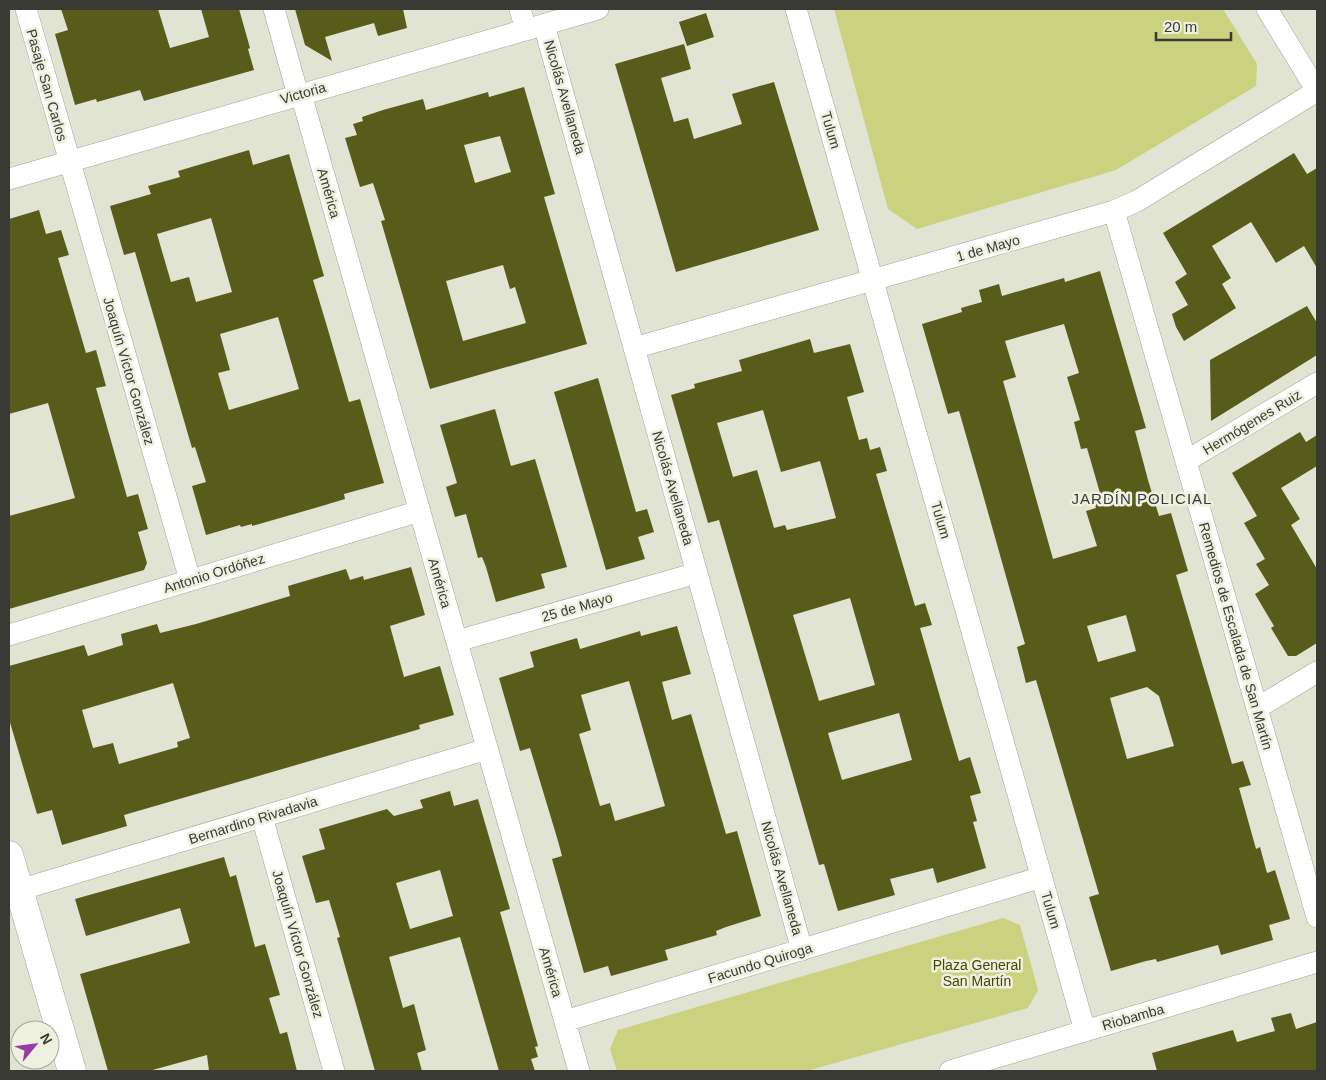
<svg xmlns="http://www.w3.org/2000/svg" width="1326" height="1080" font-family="Helvetica,sans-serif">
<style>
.green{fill:#cbd27f}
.building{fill:#585c1a;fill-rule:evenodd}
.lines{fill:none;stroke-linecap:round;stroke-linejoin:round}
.minor-casing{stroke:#a2a495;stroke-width:22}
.secondary-casing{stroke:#a2a495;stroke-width:29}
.minor{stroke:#fff;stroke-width:21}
.secondary{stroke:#fff;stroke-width:28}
.labels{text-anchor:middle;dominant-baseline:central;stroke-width:5;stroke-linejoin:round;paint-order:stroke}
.street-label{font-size:14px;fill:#393a33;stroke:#eef0e0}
.park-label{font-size:14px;fill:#444804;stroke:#eef0e0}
.neighbourhood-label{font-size:15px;letter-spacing:1px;fill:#393a33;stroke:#eef0e0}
</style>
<rect width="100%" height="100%" fill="#e1e3d3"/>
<!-- green -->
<path class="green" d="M834,9H1223L1257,64L1256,86L1116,170L917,229L888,209Z
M1003,918L1020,925L1038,990L1028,1008L807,1071H617L610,1049L618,1030Z"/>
<!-- building -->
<path class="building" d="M61,9H158L170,48L209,37L201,9H239L250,48L248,49L254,70L144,101L140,90L97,102L96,99L75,105L55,34L68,30Z
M295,9H403L407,28L378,36L374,23L325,37L332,61L305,45Z
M706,13L714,37L687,46L679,22Z
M684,44L691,69L661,78L674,122L688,118L694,139L742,124L732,94L774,82L819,230L676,272L615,64Z
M524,87L555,194L544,197L587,344L430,389L381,221L385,220L373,183L360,187L345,138L357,135L353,124L363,121L362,117L383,110L423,99L426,110L488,92L489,97ZM500,136L511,172L475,183L464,145ZM503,265L510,289L515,287L526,323L463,341L446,281Z
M249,150L253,165L289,154L324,276L313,280L326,323L349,402L360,399L384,483L344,494L345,499L315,508L252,526V524L241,527L240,525L206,535L192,486L206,482L195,447L192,448L135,252L124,255L110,206L151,194L148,186L180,177L178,171ZM211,218L232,292L196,302L189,277L171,282L157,234ZM278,317L299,389L229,410L218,373L230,370L220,334Z
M1294,153L1307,174L1317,168V268L1304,246L1276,263L1251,222L1212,246L1231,278L1222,284L1236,308L1184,341L1176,327L1172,314L1188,305L1175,282L1187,274L1163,233Z
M39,210L46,234L61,230L69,255L58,258L86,353L96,350L106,386L96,388L127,497L138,494L148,529L138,532L147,563L144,570L9,609V516L75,498L48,403L9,414V219Z
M1100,271L1146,428L1135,431L1148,480L1159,516L1171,513L1188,571L1176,575L1186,609L1232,764L1243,761L1251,785L1239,788L1256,849L1260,847L1267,873L1275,870L1290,919L1269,925L1273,940L1221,955L1218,945L1157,962L1156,959L1146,961L1111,971L1089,897L1099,894L1036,680L1026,683L1017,647L1025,644L982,491L959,411L948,414L922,324L962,312L961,308L982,302L979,290L999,284L1002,296L1064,278L1065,282ZM1064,324L1079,373L1067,377L1080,420L1074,422L1081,449L1087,448L1100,493L1092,495L1096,508L1086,511L1097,546L1053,559L1003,381L1016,377L1005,341ZM1126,615L1136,651L1098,662L1087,626ZM1147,687L1159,696L1174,746L1127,759L1110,698Z
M1307,306L1317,323V355L1211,421L1210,360Z
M810,339L814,353L850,344L864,392L847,397L859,440L867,438L870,450L880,447L887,471L876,474L915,606L925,603L932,625L920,628L940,697L959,761L970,757L981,793L970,796L977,821L973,822L986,868L937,883L933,868L890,879L895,895L838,911L824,864L819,865L719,520L708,523L671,395L695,388L694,384L742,371L739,360ZM763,410L781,472L820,461L836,518L787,530L785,525L774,528L757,470L733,477L717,423ZM850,598L875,685L819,701L793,615ZM899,713L912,760L842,780L828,733Z
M598,378L636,512L647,509L654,532L638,537L645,559L606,570L554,392Z
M495,409L511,466L535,459L567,567L541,574L545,588L496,602L486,567L482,557L478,558L466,514L455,517L446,487L457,483L440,425Z
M1300,432L1306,442L1317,435V466L1281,488L1300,519L1291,525L1317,569V643L1296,656H1288L1271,628L1274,626L1255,594L1269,585L1256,564L1265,559L1244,523L1257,516L1232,473Z
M411,567L425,615L390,626L404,677L440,666L454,715L419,725L420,729L124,815L127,826L62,845L52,810L37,814L9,719V666L84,645L88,656L123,645L121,634L157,624L160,633L196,624L290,596L288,586L346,569L350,580L363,576L364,580ZM173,683L190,738L177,742L178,747L119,764L113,743L93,748L82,710Z
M677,626L691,674L662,682L672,720L691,714L726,834L737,831L761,916L726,927L716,931L717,935L665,950L668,960L611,976L608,966L584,973L552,859L562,856L558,841L530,748L520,751L499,678L534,667L530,652L577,638L580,649L640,631L641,636ZM629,681L665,806L615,821L610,803L600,806L579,734L591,730L581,695Z
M450,791L454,806L478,799L510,909L500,912L538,1046L535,1047L538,1057L531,1059L535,1071H499L460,937L389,957L403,1008L414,1004L426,1050L417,1053L422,1071H375L337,938L340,937L329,900L316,903L302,856L325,849L319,829L387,809L394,816L423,808L420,800ZM440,870L453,916L410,929L396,883Z
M224,857L230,877L236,875L255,947L265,944L280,995L269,998L280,1034L287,1032L297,1071H209L207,1055L149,1071H108L80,974L190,943L180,908L86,936L75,899Z
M1291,1013L1296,1029L1317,1022V1071H1157L1152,1053L1233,1030L1237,1042L1275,1031L1271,1018Z"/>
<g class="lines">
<defs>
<path id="minor" d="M26,9L190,580
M274,9L298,95
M520,9L526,30
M796,9L1085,1031
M1267,9L1317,91
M544,25L802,950
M301,94L579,1071
M9,179L598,9
M1114,211L1317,917
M634,348L1114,211L1137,201L1317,91
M1186,461L1317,383
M9,635L420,511
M457,641L697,573
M1257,708L1317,672
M262,817L334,1071
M19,890L487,749
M565,1021L1042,877
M950,1071L1317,962"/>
<path id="secondary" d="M9,855L72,1071"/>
</defs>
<!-- minor casing -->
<use href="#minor" class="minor-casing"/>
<!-- secondary casing -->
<use href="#secondary" class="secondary-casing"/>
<!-- minor -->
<use href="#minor" class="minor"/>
<!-- secondary -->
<use href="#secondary" class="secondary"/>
</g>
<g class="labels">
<!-- street labels -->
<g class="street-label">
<text transform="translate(47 85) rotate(74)">Pasaje San Carlos</text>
<text transform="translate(303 93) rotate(-16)">Victoria</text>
<text transform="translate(565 97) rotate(74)">Nicolás Avellaneda</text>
<text transform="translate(831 130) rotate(74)">Tulum</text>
<text transform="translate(329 193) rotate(74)">América</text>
<text transform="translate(988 248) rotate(-16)">1 de Mayo</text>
<text transform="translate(129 371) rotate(74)">Joaquín Víctor González</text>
<text transform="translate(1252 422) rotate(-31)">Hermógenes Ruiz</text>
<text transform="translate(673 488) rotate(74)">Nicolás Avellaneda</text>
<text transform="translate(941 520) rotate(74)">Tulum</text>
<text transform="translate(214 573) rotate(-17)">Antonio Ordóñez</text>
<text transform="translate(440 583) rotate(74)">América</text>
<text transform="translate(577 607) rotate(-16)">25 de Mayo</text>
<text transform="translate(1236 636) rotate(74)">Remedios de Escalada de San Martín</text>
<text transform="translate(253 820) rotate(-17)">Bernardino Rivadavia</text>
<text transform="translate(782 878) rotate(74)">Nicolás Avellaneda</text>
<text transform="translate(1051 910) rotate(74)">Tulum</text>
<text transform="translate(298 944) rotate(74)">Joaquín Víctor González</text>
<text transform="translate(760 963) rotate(-17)">Facundo Quiroga</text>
<text transform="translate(551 972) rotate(74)">América</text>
<text transform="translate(1133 1017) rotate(-16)">Riobamba</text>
</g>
<!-- park labels -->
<g class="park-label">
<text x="977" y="965">Plaza General<tspan x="977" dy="16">San Martín</tspan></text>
</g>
<!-- neighbourhood labels -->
<g class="neighbourhood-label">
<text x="1142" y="498">JARDÍN POLICIAL</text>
</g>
</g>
<!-- border -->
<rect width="1326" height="1080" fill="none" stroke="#393a33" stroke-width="20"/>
<!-- north arrow -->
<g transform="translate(35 1045) rotate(61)"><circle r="24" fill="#eef0e0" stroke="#a6a79b"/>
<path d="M0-4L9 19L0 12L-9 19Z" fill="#9a3ca5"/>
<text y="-8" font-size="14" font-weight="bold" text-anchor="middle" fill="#393a33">N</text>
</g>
<!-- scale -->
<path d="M1156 32v8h75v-8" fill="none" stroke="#393a33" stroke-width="2.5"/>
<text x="1164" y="32" font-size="15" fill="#393a33" stroke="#eef0e0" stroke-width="4" paint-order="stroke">20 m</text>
</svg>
